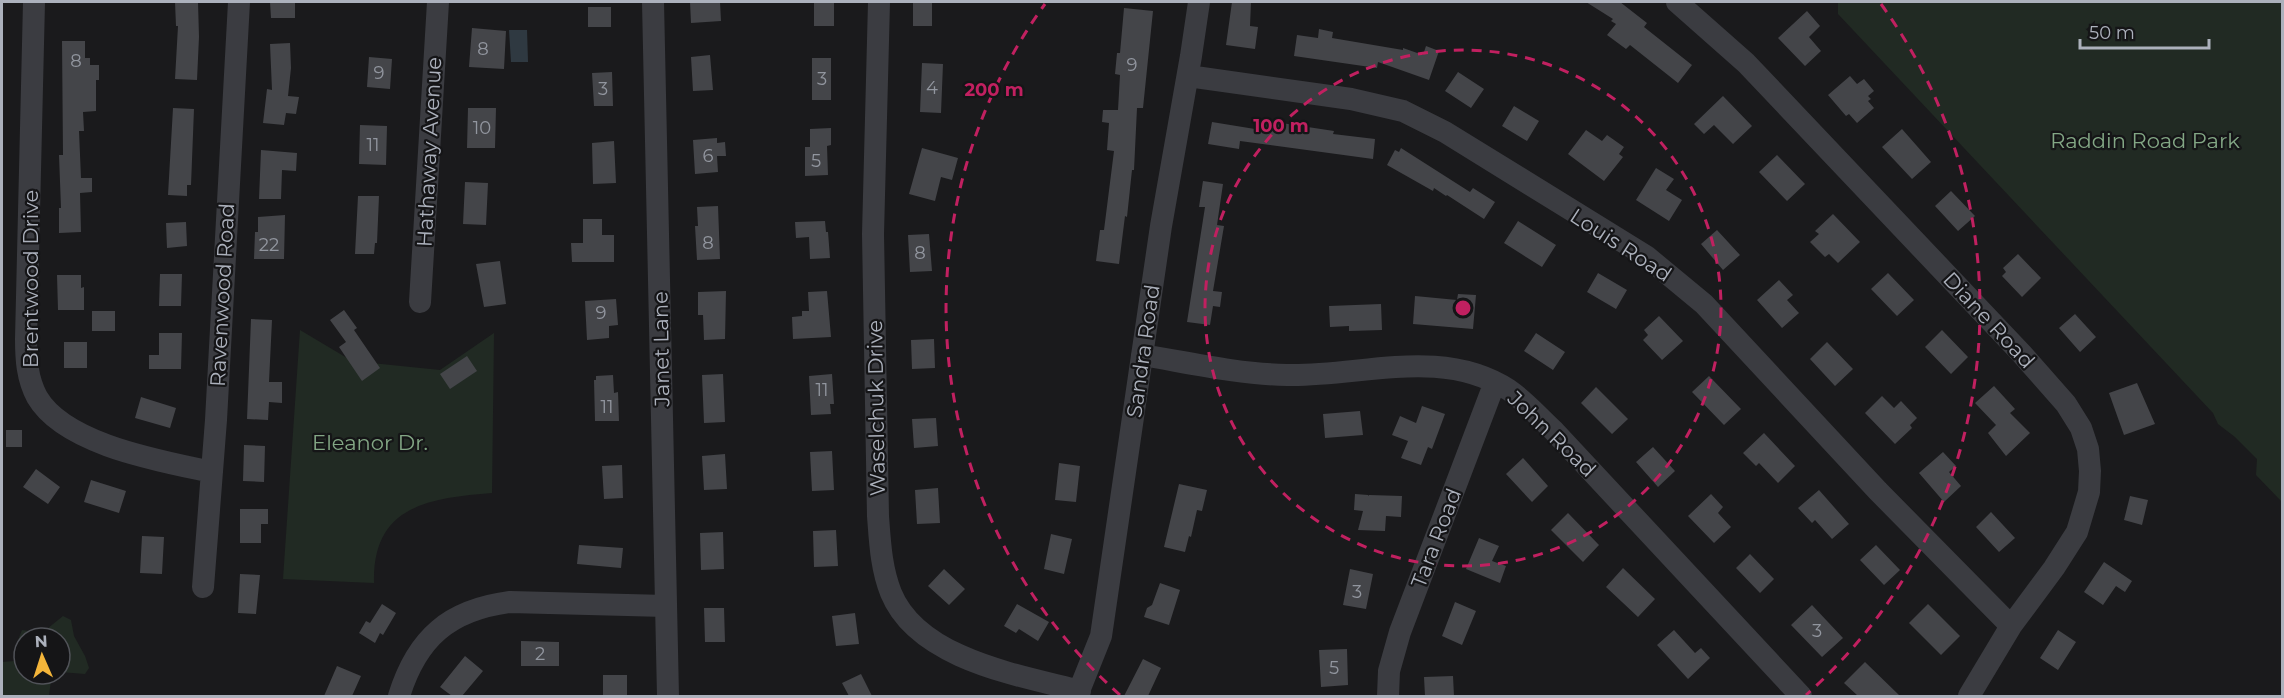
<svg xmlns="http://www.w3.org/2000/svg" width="2284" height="698" font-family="Montserrat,sans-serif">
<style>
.green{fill:#212a23}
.water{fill:#2f3941}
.building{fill:#444549}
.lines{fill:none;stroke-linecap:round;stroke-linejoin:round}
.minor{stroke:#3b3c41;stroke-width:22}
.ring{fill:none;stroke:#c12060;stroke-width:3;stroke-dasharray:10 8}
.labels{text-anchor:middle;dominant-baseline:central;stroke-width:4.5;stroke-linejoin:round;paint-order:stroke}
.number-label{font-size:18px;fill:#92969f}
.park-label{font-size:21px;fill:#83a785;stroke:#151517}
.street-label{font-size:21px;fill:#acb1bc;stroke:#151517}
.centre{fill:#c12060;stroke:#151517;stroke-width:3}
.ring-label{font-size:18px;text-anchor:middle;font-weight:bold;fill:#c12060;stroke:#151517;stroke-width:4.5;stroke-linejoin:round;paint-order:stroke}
</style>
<rect width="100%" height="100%" fill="#1a1a1c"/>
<!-- green -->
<path class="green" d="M1838,2H2282V502L2256,475L2257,459L2235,437L2218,424L2213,413L1838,14Z
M300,330L352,361L440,370L494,333L492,493C430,498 372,505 374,583L283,579Z
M63,616L71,620L74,636L85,656L89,668L85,674L60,672V638H24V674H54L51,680L49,696H2V662L15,661L20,657L18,640L22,630L42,633Z"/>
<!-- water -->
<path class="water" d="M509,30H527L528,62H511Z"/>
<!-- building -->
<path class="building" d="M175,2H198L199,37L197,80L175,79L178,26H176Z
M270,2H295V18H271Z
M690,2H720L721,21L691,23Z
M814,2H834V26H814Z
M913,2H932V26H913Z
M1232,2H1251L1250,26L1258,27L1255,49L1226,45Z
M1586,2H1620L1647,23L1644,27L1692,65L1678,83L1630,45L1626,49L1607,35L1616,24L1611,21L1613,19Z
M588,7H611V27H588Z
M1124,8L1153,11L1143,108H1137L1134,170H1132L1127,217L1125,216L1119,264L1096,261L1100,230H1104L1114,151L1107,150L1109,123L1102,122L1103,110H1118L1120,75L1115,74L1117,53H1120Z
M1807,11L1820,26L1809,37L1821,51L1805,66L1778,38Z
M472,28L506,31L504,69L469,67Z
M1319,29L1333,32L1332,38L1403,50V48L1423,55L1426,46L1439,51L1429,80L1378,62L1377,68L1294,56L1297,35L1318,38Z
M62,41H85V58H90V65H99V80H96V111L83,112L84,131H79L81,178H92V192L80,193L81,232L59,233V208H61L59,155H63Z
M290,43L291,68L288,96L299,97L296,114L286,113L284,125L263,123L267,89L272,90L270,44Z
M710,55L713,90L693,91L691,57Z
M369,57L392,59L390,89L367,87Z
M812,58H831V100H812Z
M922,63L943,64L941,113L920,112Z
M612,72L613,106H594L592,73Z
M1458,72L1484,89L1471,108L1445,91Z
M1850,76L1857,84L1864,79L1874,91L1868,96L1871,99L1868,101L1874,108L1857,123L1849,114L1846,116L1828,95Z
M1723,96L1752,126L1733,144L1714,125L1704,134L1694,124Z
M1514,106L1539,121L1527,141L1502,126Z
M173,108L194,109L191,185H187V196L168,195Z
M468,108H496L495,148H467Z
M1262,120L1334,131L1333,134L1375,139L1373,159L1240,141L1239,149L1208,144L1212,122L1261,130Z
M360,125L387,126L386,165L359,164Z
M831,128V145L827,146L828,175L805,176V147H810V129Z
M1902,129L1931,162L1912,179L1882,147Z
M1586,130L1602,141L1607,135L1624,147L1619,154L1623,157L1604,181L1568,154Z
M717,138V143L725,142L726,156H717L718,172L695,174L693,140Z
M614,141L616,183L593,184L592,143Z
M922,148L958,158L952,180L941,177L935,201L909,194Z
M1401,148L1470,192L1473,188L1495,202L1484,219L1447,195L1446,196L1434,188L1433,191L1387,165L1395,150L1399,152Z
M261,150L297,153L296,171L282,170L281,199H259Z
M1777,155L1805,184L1787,201L1759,172Z
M1656,168L1674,179L1666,190L1682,200L1669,221L1636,200Z
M1203,181L1223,184L1217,225L1224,226L1213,291L1222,292L1220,307L1213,306L1210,325L1187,322L1205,207H1199Z
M465,182L488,183L486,225L463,224Z
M1951,191L1975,216L1958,231L1935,206Z
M358,196H379L377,243H375L374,254H355Z
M718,206L720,259L697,260L695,226H698L697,207Z
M1833,214L1860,242L1838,263L1829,254L1825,257L1810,242L1819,234L1815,231Z
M285,215L284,259H254L255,232H258V217Z
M583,219H602V235H614V262H572L571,243H583Z
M825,221L826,232H828L830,258L810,259L809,237L796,238L795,222Z
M1518,221L1556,245L1542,267L1504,243Z
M186,222L187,246L167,248L166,223Z
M1717,230L1740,255L1723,270L1701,244Z
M929,234L932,271L910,272L908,235Z
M2018,254L2041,278L2022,297L2002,276L2006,272L2003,268Z
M500,261L506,304L484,307L476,264Z
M1598,273L1627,290L1616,309L1587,292Z
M1888,273L1914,300L1897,316L1871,289Z
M160,274H182L181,306H159Z
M57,275H81V288L84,287V310H58Z
M1779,280L1793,295L1787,300L1799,313L1782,328L1757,300Z
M726,291L725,339L704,340L703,315H698V292Z
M827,291L831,337L793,339L792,317L802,316V311H809L808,292Z
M1458,294L1476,295L1473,329L1413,324L1415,296L1457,300Z
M616,299L618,325L609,326V338L587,340L585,301Z
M1381,304L1382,330L1349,331V326L1330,327L1329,306Z
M344,310L357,328L354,330L380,368L362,381L339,347L346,342L330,320Z
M92,311H115V331H92Z
M2075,314L2096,337L2080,352L2059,328Z
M1659,316L1683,341L1662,360L1643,340L1648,335L1644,330Z
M251,319L272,320L269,382H282V403L269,402L268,420L247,419Z
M1942,330L1968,357L1951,374L1925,347Z
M159,333H182L181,369H149V355H159Z
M1536,333L1565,352L1553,370L1524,351Z
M934,339L935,368L912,369L911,340Z
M64,342H87V368H64Z
M1827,342L1853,369L1835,386L1810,359Z
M467,356L477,371L450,389L440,374Z
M723,374L725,422L704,423L702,375Z
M832,374L834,404H830L831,414L811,415L809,376Z
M613,375L614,393L618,392L619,421H595L594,380H596V376Z
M1709,376L1741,409L1724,425L1692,392Z
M2137,383L2155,424L2124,435L2109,393Z
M1994,386L2015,409L2010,413L2030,433L2006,456L1988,433L1996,425L1975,403Z
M1596,387L1628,419L1612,434L1581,403Z
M1882,396L1894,408L1901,401L1917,418L1910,425L1912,428L1895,444L1865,413Z
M141,397L176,408L170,428L135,418Z
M1422,406L1445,414L1432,449L1428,447L1421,465L1401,458L1408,441L1392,435L1400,416L1416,423Z
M1360,411L1363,435L1325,438L1323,414Z
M936,418L938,446L914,448L912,419Z
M6,430H22V447H6Z
M1764,433L1795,466L1778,483L1759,463L1756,466L1743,453Z
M244,445L265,446L264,482L243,481Z
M1653,447L1675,471L1658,487L1636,462Z
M832,451L834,490L812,491L810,452Z
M1943,452L1956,466L1949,472L1961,486L1944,502L1919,473Z
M725,454L727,489L704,490L702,456Z
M1523,458L1548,486L1532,502L1506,474Z
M1059,463L1080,466L1076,502L1055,500Z
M622,465L623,498L604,499L602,466Z
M36,469L60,487L48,504L23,487Z
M91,480L126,491L119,513L84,502Z
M1179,484L1207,490L1202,511L1197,510L1191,537L1189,536L1185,552L1164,547Z
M938,488L940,523L917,524L915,490Z
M1819,490L1849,524L1832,539L1815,520L1812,523L1798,508Z
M1355,494L1368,495V496L1369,495L1402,496L1401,517L1386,516L1385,531L1358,530L1363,511L1354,510Z
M1711,494L1723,507L1718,513L1731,527L1714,543L1688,516Z
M2130,496L2148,500L2142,525L2124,520Z
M240,509H268V524H261V543H240Z
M1991,512L2015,538L1999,552L1976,527Z
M1568,513L1599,545L1583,562L1551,530Z
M836,530L838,566L814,567L813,531Z
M723,532L724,569L701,570L700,533Z
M1051,534L1072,539L1064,574L1044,569Z
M142,536L164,537L162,574L140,573Z
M1479,538L1499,546L1492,561L1506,566L1500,583L1466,569Z
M579,545L623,548L621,568L577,564Z
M1876,545L1900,570L1884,585L1860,560Z
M1750,554L1774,579L1760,593L1736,568Z
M2104,562L2132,581L2125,592L2116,586L2103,605L2084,592Z
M1623,568L1655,599L1638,617L1606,587Z
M944,569L965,589L949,605L928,586Z
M1350,569L1373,574L1366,609L1343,605Z
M240,574L260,575L256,614L238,613Z
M1160,583L1180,590L1169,625L1144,617L1147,608L1152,605Z
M1455,602L1476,611L1462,645L1442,636Z
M382,604L396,613L383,635L380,633L375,643L359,633L366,621L370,623Z
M1017,604L1049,622L1038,641L1019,629L1016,633L1004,626Z
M1928,604L1960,636L1941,655L1909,623Z
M1812,605L1843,638L1822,657L1791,625Z
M704,608H724L725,642H705Z
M855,613L859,644L836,646L832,616Z
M1674,630L1695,653L1701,648L1710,658L1688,679L1657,645Z
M2058,630L2076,642L2058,670L2040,658Z
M521,641L559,642V666H521Z
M1347,649L1348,685L1321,687L1319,650Z
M465,656L483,671L462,696H452L440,687Z
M1143,659L1161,668L1148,696H1124Z
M1865,662L1900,696H1858L1844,683Z
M337,666L361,676L352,696H324Z
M861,674L872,696H849L842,683Z
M603,675H627V696H603Z
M1453,676L1454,696H1425L1424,677Z"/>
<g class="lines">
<!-- minor -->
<path class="minor" d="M34,2L26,339C26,359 27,378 37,397C65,445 161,461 212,472
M653,2L668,696
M879,2L873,234L878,516C880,542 881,568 891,593C918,659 1018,675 1080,691
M1677,2L1746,63L2021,353L2066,404L2081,428L2088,449L2090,471L2089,492L2077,532L2054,568L2011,626L1969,696
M1188,76L1351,99L1403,111L1445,132L1646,256L1704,304L1878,491L2011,626
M420,302L438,2
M1142,355C1190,363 1239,374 1287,375C1361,377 1441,346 1509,390C1525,401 1539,417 1553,430L1801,696
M203,587L216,420L239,2
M399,696C417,638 449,610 510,602L666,606
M1077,696L1101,636L1161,226L1191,56L1199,2
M1388,696L1389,671L1400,632L1495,382"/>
</g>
<!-- distance rings -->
<g class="ring">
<circle cx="1463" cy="308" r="258"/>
<path d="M1120 695A517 517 0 0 1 1045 4M1881 4A517 517 0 0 1 1806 695"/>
</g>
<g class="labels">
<!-- number labels -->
<g class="number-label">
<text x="483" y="49">8</text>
<text x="76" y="61">8</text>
<text x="1132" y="65">9</text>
<text x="379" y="73">9</text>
<text x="822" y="79">3</text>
<text x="932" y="88">4</text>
<text x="603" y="89">3</text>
<text x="482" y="128">10</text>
<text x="373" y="145">11</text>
<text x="708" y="156">6</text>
<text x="816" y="161">5</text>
<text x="708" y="243">8</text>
<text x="269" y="245">22</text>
<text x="920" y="253">8</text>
<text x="601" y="313">9</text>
<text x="822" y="390">11</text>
<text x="607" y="407">11</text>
<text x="1357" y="592">3</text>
<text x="1817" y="631">3</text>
<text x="540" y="654">2</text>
<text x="1334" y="668">5</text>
</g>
<!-- park labels -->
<g class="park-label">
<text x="2145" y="140">Raddin Road Park</text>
<text x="370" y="442">Eleanor Dr.</text>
</g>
<!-- street labels -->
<g class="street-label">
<text transform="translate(429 152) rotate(-87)">Hathaway Avenue</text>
<text transform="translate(1621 245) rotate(33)">Louis Road</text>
<text transform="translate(30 279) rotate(-90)">Brentwood Drive</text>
<text transform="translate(222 295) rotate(-87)">Ravenwood Road</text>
<text transform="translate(1989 320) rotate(47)">Diane Road</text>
<text transform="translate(661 349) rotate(-91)">Janet Lane</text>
<text transform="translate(1143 351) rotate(-82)">Sandra Road</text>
<text transform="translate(876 408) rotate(-91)">Waselchuk Drive</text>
<text transform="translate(1552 434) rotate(44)">John Road</text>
<text transform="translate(1436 538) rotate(-69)">Tara Road</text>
</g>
</g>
<circle cx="1463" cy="308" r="9" class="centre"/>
<g class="ring-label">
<text x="994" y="96">200 m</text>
<text x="1281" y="132">100 m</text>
</g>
<!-- border -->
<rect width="2284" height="698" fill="none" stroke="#acb1bc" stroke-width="6"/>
<!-- north arrow -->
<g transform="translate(42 656) rotate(357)"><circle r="28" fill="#151517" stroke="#515359" stroke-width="1.5"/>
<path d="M0-4.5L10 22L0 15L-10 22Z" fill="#f4b53a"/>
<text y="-9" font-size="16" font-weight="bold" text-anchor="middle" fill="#acb1bc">N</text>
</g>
<!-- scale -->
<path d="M2080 39v9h129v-9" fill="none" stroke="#acb1bc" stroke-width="3"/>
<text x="2089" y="39" font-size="18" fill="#acb1bc" stroke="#151517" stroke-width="4.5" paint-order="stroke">50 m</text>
</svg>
